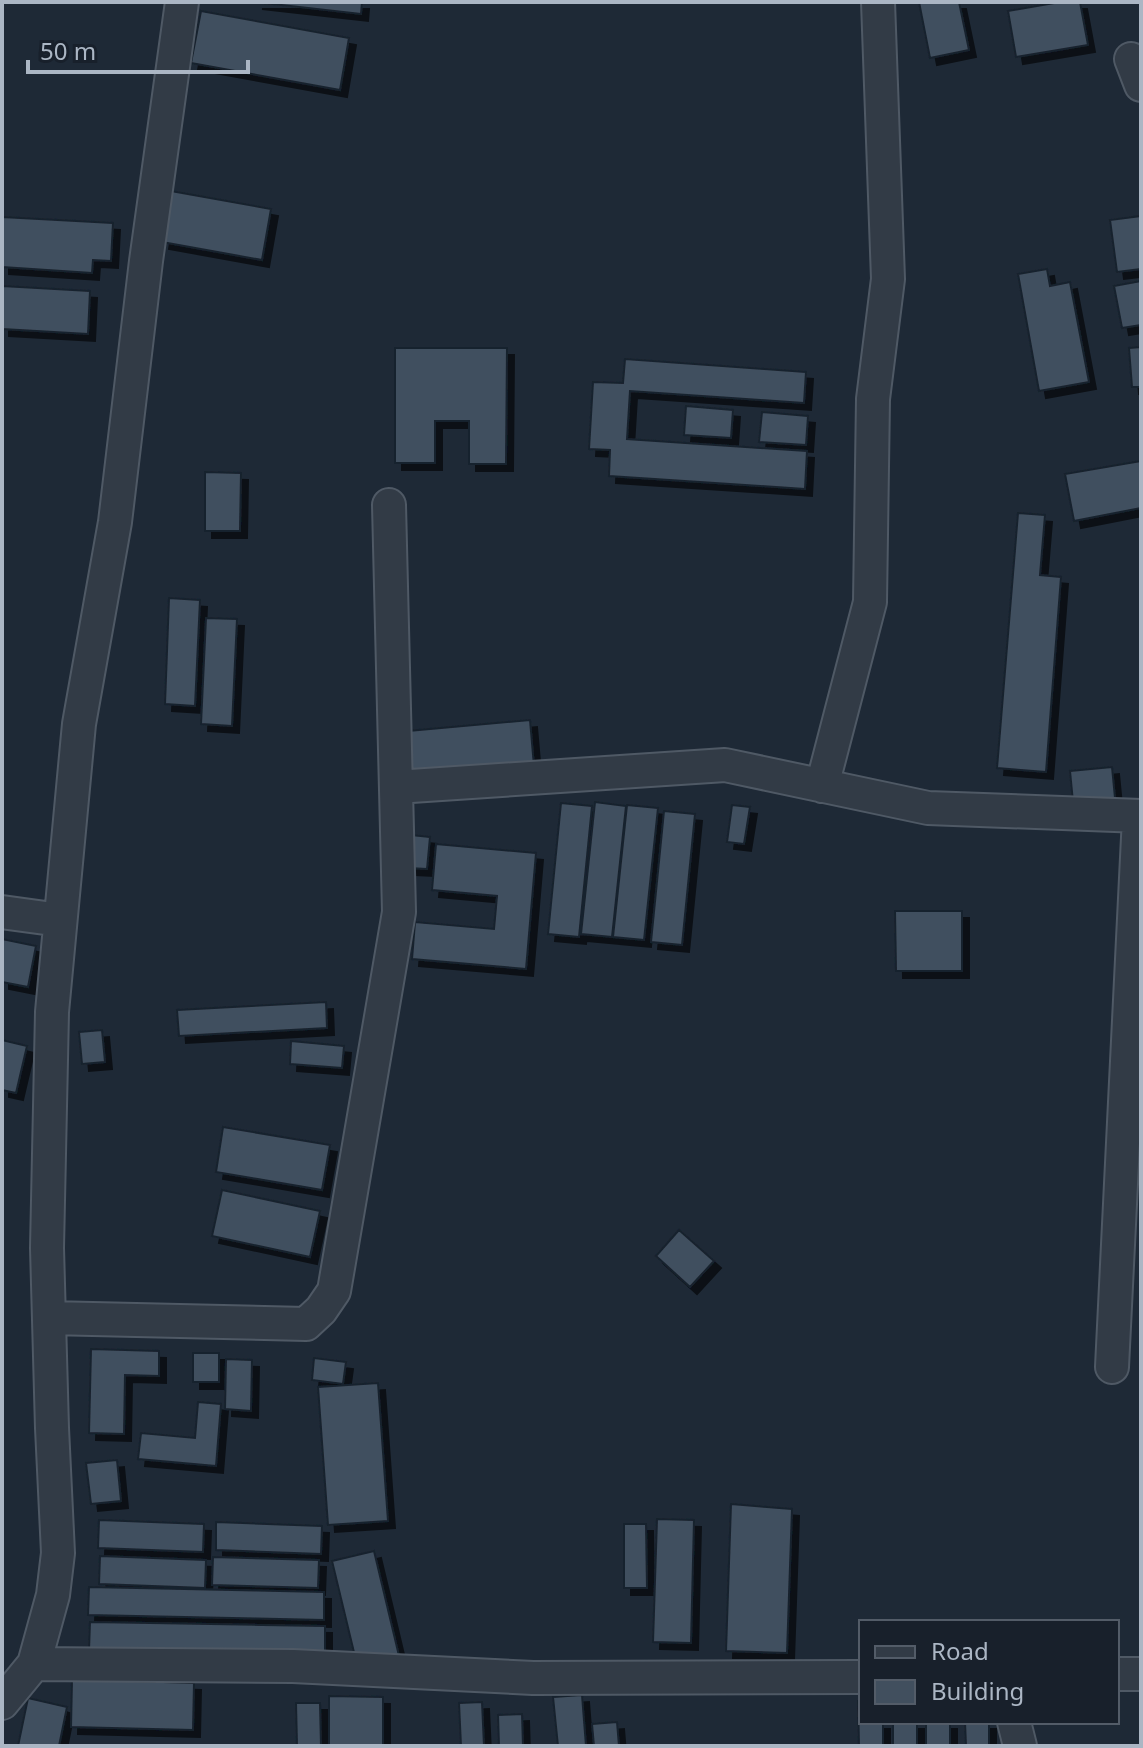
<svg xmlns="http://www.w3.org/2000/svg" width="1143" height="1748" font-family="'Noto Sans',sans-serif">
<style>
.building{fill:#414f5e;stroke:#19222d;stroke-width:2;filter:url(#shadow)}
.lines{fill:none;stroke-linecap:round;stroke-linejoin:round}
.minor-casing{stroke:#4f5965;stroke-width:36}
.minor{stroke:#323b46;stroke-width:32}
</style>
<defs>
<filter id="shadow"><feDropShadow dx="7" dy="7" stdDeviation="0" flood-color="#0009"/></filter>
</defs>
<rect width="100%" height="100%" fill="#1e2936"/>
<!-- building -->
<path class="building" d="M255,2H362L361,14Z
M919,2H959L969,50L930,58Z
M1060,2H1080L1088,45L1016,57L1008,11Z
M201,11L349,38L340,90L191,63Z
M171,191L271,209L262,260L162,242Z
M1141,216V269L1117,272L1110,220Z
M2,217L113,223L111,261L93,260L92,273L2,267Z
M1047,269L1050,286L1070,282L1089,382L1039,391L1018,274Z
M1141,281V325L1122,328L1114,286Z
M2,286L90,291L88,334L2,329Z
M1141,347V387H1132L1129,348Z
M395,348H507L506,464H469V421H435V463H395Z
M625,359L806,372L804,403L630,391L627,439L807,451L805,489L609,476L610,450L589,449L593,382L623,383Z
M686,406L733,410L731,438L684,435Z
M762,412L808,416L806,445L759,442Z
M1141,461V508L1074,521L1065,474Z
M205,472L241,473L240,531H205Z
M1018,513L1045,515L1040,575L1061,577L1046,772L997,768Z
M169,598L200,600L195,706L165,704Z
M206,618L237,619L232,726L201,724Z
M530,720L534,766L413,777L408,731Z
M1112,767L1115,798L1073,802L1070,771Z
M595,802L626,806L612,937L581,934Z
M561,803L592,806L579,937L548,934Z
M627,805L658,808L644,940L613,937Z
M732,805L750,807L744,844L727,842Z
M664,811L695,814L682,945L651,942Z
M411,835L430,837L427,869L408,868Z
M436,844L536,853L526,969L412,959L415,922L494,929L497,896L432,890Z
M895,911H962V971H896Z
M2,939L36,946L28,987L2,982Z
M326,1002L327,1028L179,1036L177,1010Z
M102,1030L105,1062L82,1064L79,1032Z
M2,1040L27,1046L16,1093L2,1090Z
M291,1041L344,1046L342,1068L290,1064Z
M223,1127L330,1145L322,1190L216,1172Z
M222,1190L320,1211L310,1257L212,1236Z
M679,1230L714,1261L690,1287L656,1256Z
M91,1349L159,1351V1376L125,1375L124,1434L89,1433Z
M193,1353H219V1382H193Z
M314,1358L346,1362L343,1384L312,1380Z
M226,1359L252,1360L251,1411L225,1409Z
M378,1383L388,1521L328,1525L318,1387Z
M198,1402L221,1404L216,1466L138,1459L141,1433L195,1438Z
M117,1460L121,1501L91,1504L86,1463Z
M731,1504L792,1509L787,1653L726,1651Z
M657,1519L694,1520L691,1643L653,1642Z
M99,1520L204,1524L203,1552L98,1548Z
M216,1522L322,1526L321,1554L216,1550Z
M624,1524H646L647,1588H624Z
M374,1551L400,1660L358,1669L332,1561Z
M100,1556L206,1560L205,1588L99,1584Z
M213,1557L319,1560L318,1588L212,1585Z
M89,1587L324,1592V1620L88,1615Z
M90,1622L325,1626V1655L89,1650Z
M72,1679L194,1683L193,1730L71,1727Z
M582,1695L586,1746H558L553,1697Z
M329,1696L383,1697V1746H329Z
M28,1698L67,1707L59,1746H18Z
M858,1701H861V1722H883V1746H859Z
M482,1702L484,1746H461L459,1703Z
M296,1703H320L321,1746H297Z
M522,1714L523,1746H499L498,1715Z
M617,1722L619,1746H594L592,1724Z
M893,1722H917V1746H893Z
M926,1722H950V1746H926Z
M965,1722H989V1746H966Z"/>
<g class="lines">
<defs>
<path id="minor" d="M1131,59L1141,85
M822,786L870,602L873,399L888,279L878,2
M396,787L725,765L928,808L1141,816
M2,912L60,920
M49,1318L306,1324L321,1310L334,1291L399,912L389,505
M1112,1367L1139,817
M34,1664L293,1666L533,1678L861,1677
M1117,1674H1141
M2,1703L34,1664L53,1595L58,1553L52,1428L47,1248L52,1012L79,724L115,522L146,261L182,2
M1014,1722L1020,1746"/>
</defs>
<!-- minor casing -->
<use href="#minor" class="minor-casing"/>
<!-- minor -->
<use href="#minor" class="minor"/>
</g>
<!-- border -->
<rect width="1143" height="1748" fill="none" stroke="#abb6c4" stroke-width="8"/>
<!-- legend -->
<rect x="859" y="1620" width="260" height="104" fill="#18202b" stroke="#535c68" stroke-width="2"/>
<rect x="875" y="1646" width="40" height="12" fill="#323b46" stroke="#535c68" stroke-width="2"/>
<text x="931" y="1660" font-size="24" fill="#abb6c4">Road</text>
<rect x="875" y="1680" width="40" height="24" fill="#414f5e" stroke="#535c68" stroke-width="2"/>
<text x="931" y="1700" font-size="24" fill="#abb6c4">Building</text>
<!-- scale -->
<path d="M28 60v12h220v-12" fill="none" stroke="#abb6c4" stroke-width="4"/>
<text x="40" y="60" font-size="24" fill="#abb6c4" stroke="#18202b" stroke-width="6" paint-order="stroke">50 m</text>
</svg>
